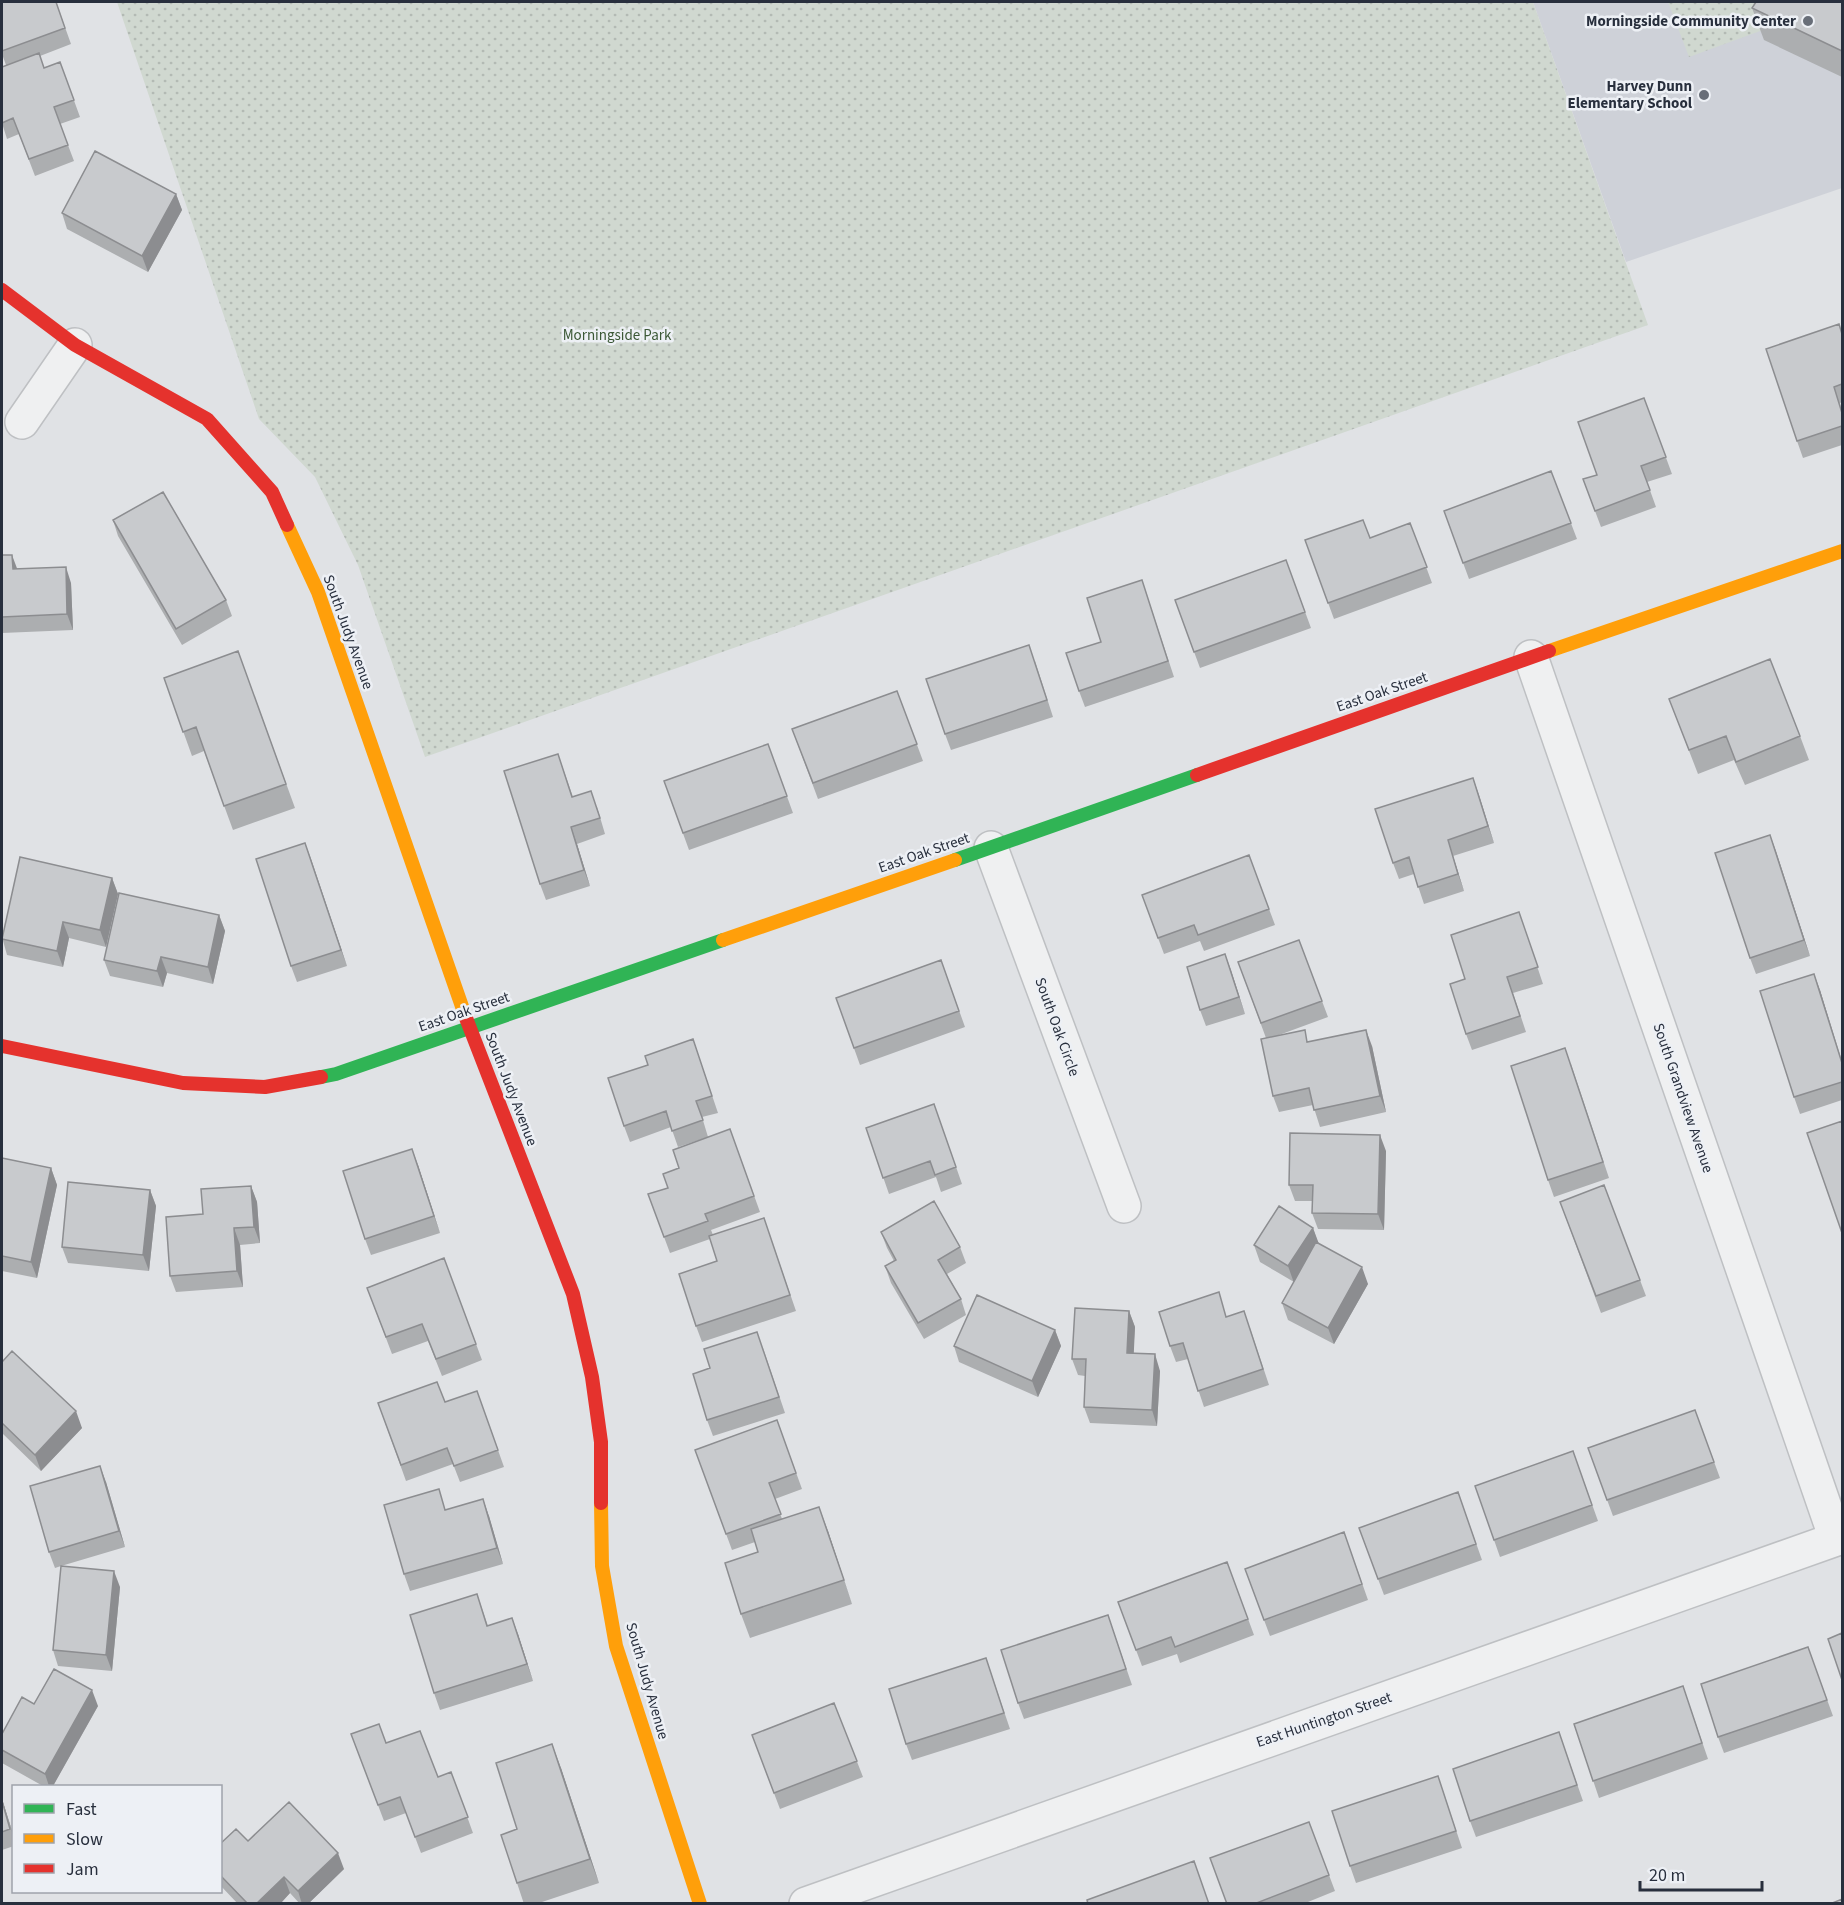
<svg xmlns="http://www.w3.org/2000/svg" width="1844" height="1905" font-family="'Source Sans 3',sans-serif">
<style>
.built{fill:#ced1d8}
.park{fill:url(#park-dots)}
.lines{fill:none;stroke-linecap:round;stroke-linejoin:round}
.street-casing{stroke:#bec0c3;stroke-width:36}
.street{stroke:#eff0f1;stroke-width:33}
.fast{stroke:#30b455;stroke-width:14}
.slow{stroke:#ff9f0a;stroke-width:14}
.jam{stroke:#e5322d;stroke-width:14}
.wall{fill:#acaeb0}
.shaded-wall{fill:#8c8d90}
.building{fill:#c8cacd;stroke:#8c8d90;stroke-width:1.5}
.poi-dot{fill:#686e78;stroke:#edf0f5;stroke-width:2}
.labels{text-anchor:middle;dominant-baseline:central;stroke-width:5;stroke-linejoin:round;paint-order:stroke}
.poi-label{font-size:15px;font-weight:bold;fill:#282f3d;stroke:#edf0f5;text-anchor:end}
.park-label{font-size:15px;fill:#3b5836;stroke:#edf0f5}
.street-label{font-size:15px;fill:#282f3d;stroke:#edf0f5}
</style>
<defs>
<pattern id="park-dots" width="8" height="8" patternUnits="userSpaceOnUse" patternTransform="scale(1.5)"><rect width="8" height="8" fill="#d0d8d0"/><path d="M2 2h.1M6 6h.1" fill="none" stroke="#b3bab4" stroke-width="1.8" stroke-linecap="round"/></pattern>
</defs>
<rect width="100%" height="100%" fill="#e0e2e5"/>
<!-- built -->
<path class="built" d="M1533,2H1842V188L1626,262Z"/>
<!-- park -->
<path class="park" d="M117,2H1533L1648,325L425,757L358,565L315,477L259,419Z
M1668,2H1784L1790,20L1689,57Z"/>
<g class="lines">
<defs>
<path id="street" d="M22,422L75,345
M1531,657L1836,1539
M991,848L1124,1206
M806,1904L1842,1537"/>
</defs>
<!-- street casing -->
<use href="#street" class="street-casing"/>
<!-- street -->
<use href="#street" class="street"/>
<!-- fast -->
<path class="fast" d="M955,860L1197,775
M321,1077L336,1074L723,940"/>
<!-- slow -->
<path class="slow" d="M287,525L318,592L466,1018
M1549,651L1842,551
M723,940L955,860
M601,1503L602,1566L616,1646L700,1904"/>
<!-- jam -->
<path class="jam" d="M2,290L75,345L207,419L272,492L287,525
M1197,775L1549,651
M466,1018L573,1294L592,1377L601,1442V1503
M2,1046L183,1083L265,1087L321,1077"/>
</g>
<!-- wall -->
<path class="wall" d="M2,2H56L71,44L40,56L44,68L60,62L80,117L60,124L74,161L35,176L19,134L7,139L2,123L6,65L2,54Z
M1842,2V77L1764,40L1752,8Z
M176,194L182,210L148,272L67,229L62,213Z
M1842,333V402L1840,403L1842,412V445L1803,458L1797,441Z
M1644,398L1672,474L1647,482L1656,507L1601,527L1583,479L1597,475Z
M1551,471L1577,539L1469,579L1444,511Z
M113,520L226,600L232,616L182,645L118,536Z
M1410,523L1432,583L1334,619L1305,540L1370,538Z
M2,555L17,569L71,583L73,630L2,633Z
M1286,560L1311,628L1200,668L1175,600Z
M1142,580L1174,677L1085,707L1079,691L1101,642Z
M238,651L295,808L233,830L204,751L192,756L164,678Z
M1035,661L1053,717L951,750L945,734Z
M897,691L923,761L818,799L792,729Z
M1669,699L1800,736L1809,760L1745,785L1734,760L1698,774Z
M768,744L793,813L689,850L664,781Z
M558,754L573,797L597,807L605,834L577,844L590,886L546,900L540,884Z
M1473,778L1494,843L1453,856L1464,891L1424,904L1414,874L1399,879L1393,863Z
M1770,835L1810,956L1756,974L1750,958Z
M305,843L347,966L297,982L291,966Z
M1249,855L1275,925L1204,951L1200,941L1164,954L1142,895Z
M112,878L118,894L106,947L69,938L63,967L7,955L2,937Z
M1519,912L1543,984L1513,993L1526,1032L1472,1050L1466,1034Z
M219,915L225,931L213,984L167,973L163,987L110,976L104,960Z
M1299,940L1328,1017L1279,1035L1309,1042L1372,1046L1386,1112L1320,1127L1313,1105L1279,1112L1273,1096L1266,1038L1238,962Z
M1225,954L1245,1014L1206,1026L1200,1010Z
M941,960L965,1027L860,1065L836,998Z
M1820,990L1842,1061V1100L1800,1114L1794,1097Z
M693,1039L718,1113L702,1117L708,1137L678,1147L671,1127L630,1142L624,1126L648,1065Z
M1571,1064L1609,1178L1554,1197L1548,1180Z
M934,1104L962,1184L941,1192L936,1177L889,1194L866,1128Z
M730,1129L760,1212L711,1230L713,1235L764,1218L796,1311L702,1342L696,1326L717,1261L710,1239L670,1253L648,1194L668,1188L679,1168Z
M1386,1151L1384,1230L1318,1229L1312,1213L1313,1201H1295L1289,1185Z
M2,1158L51,1168L57,1185L37,1278L2,1271Z
M418,1165L440,1233L371,1255L365,1239Z
M251,1186L257,1202L260,1243L240,1245L243,1287L176,1292L170,1276L203,1214Z
M150,1190L156,1206L149,1271L68,1263L62,1247Z
M1560,1202L1640,1280L1646,1296L1601,1313Z
M1313,1228L1318,1243L1368,1284L1334,1344L1288,1320L1282,1303L1294,1282L1260,1262L1254,1245Z
M881,1232L960,1247L966,1263L947,1274L961,1299L966,1315L924,1339L891,1283L885,1266L894,1261L887,1248Z
M444,1258L482,1360L442,1376L428,1341L392,1354L367,1288Z
M1129,1311L1135,1327L1133,1353L1160,1371L1157,1426L1090,1423L1084,1407L1085,1376L1078,1375L1072,1359Z
M1227,1317L1250,1328L1269,1385L1204,1407L1188,1359L1176,1362L1170,1346Z
M1055,1330L1061,1346L1038,1397L959,1362L954,1346Z
M763,1348L785,1413L713,1436L707,1420Z
M2,1362L82,1428L41,1471L2,1433Z
M477,1391L504,1467L460,1482L453,1464L406,1481L378,1403L445,1402Z
M1695,1410L1720,1478L1613,1516L1588,1448Z
M777,1420L802,1489L775,1499L782,1519L828,1531L852,1604L750,1638L741,1614L758,1552L755,1542L732,1550L695,1450Z
M1573,1451L1598,1521L1500,1557L1475,1486Z
M106,1482L125,1547L61,1566L120,1587L112,1671L58,1666L53,1650L61,1566L55,1568L49,1552Z
M1458,1492L1482,1560L1384,1595L1359,1528Z
M447,1509L489,1516L503,1564L410,1591L404,1574Z
M1344,1532L1368,1600L1270,1636L1245,1569Z
M1227,1562L1254,1635L1180,1663L1177,1654L1142,1666L1118,1602Z
M477,1594L488,1626L518,1634L533,1681L440,1710L434,1693Z
M1108,1615L1132,1685L1024,1719L1018,1703Z
M1808,1647L1833,1716L1724,1753L1718,1737Z
M986,1658L1010,1729L912,1760L906,1744Z
M1683,1686L1708,1759L1599,1798L1574,1724Z
M834,1703L863,1777L780,1809L752,1735Z
M34,1704L98,1706L53,1786H43L2,1763V1734Z
M1559,1732L1583,1801L1476,1837L1470,1821Z
M351,1734L386,1743L438,1777L451,1772L473,1833L421,1853L406,1813L384,1821Z
M561,1768L599,1883L536,1904H524L517,1883V1829Z
M1438,1776L1462,1848L1356,1883L1350,1866Z
M2,1799L14,1837V1846L2,1850Z
M1309,1822L1335,1891L1303,1904H1227Z
M248,1841L344,1869L308,1904H300L290,1893L280,1904H238L220,1885V1844Z"/>
<!-- shaded-wall -->
<path class="shaded-wall" d="M176,194L182,210L148,272L142,256Z
M12,555L18,571L13,569Z
M66,567L71,583L73,630L67,614Z
M1473,778L1479,795L1494,843L1488,826Z
M571,827L577,844L590,886L584,870Z
M1770,835L1776,851L1810,956L1804,940Z
M1448,840L1453,856L1464,891L1458,874Z
M305,843L311,859L347,966L341,950Z
M112,878L118,894L106,947L100,930Z
M219,915L225,931L213,984L208,967Z
M63,922L69,938L63,967L57,951Z
M1225,954L1231,970L1245,1014L1239,997Z
M161,957L167,973L163,987L157,971Z
M1814,974L1820,990L1842,1063Z
M1366,1030L1372,1046L1386,1112L1380,1096Z
M1380,1135L1386,1151L1384,1230L1378,1214Z
M412,1149L418,1165L440,1233L434,1216Z
M51,1168L57,1185L37,1278L31,1262Z
M251,1186L257,1202L260,1243L254,1227Z
M150,1190L156,1206L149,1271L143,1255Z
M234,1228L240,1245L243,1287L237,1271Z
M1313,1228L1319,1244L1294,1283L1288,1266Z
M1362,1267L1368,1284L1334,1344L1328,1328Z
M1129,1311L1135,1327L1133,1370L1127,1353Z
M1055,1330L1061,1346L1038,1397L1032,1381Z
M1155,1354L1160,1371L1157,1426L1152,1410Z
M76,1411L82,1428L41,1471L35,1455Z
M100,1466L106,1482L125,1547L119,1531Z
M483,1499L489,1516L503,1564L497,1548Z
M819,1507L828,1531L852,1604L844,1580Z
M114,1571L120,1587L112,1671L106,1655Z
M512,1618L518,1634L533,1681L527,1664Z
M92,1690L98,1706L53,1786H49L45,1774Z
M552,1744L561,1768L599,1883L590,1859Z
M2,1799L14,1837V1838L2,1801Z
M338,1853L344,1869L308,1904H302L298,1891Z
M284,1877L290,1893L280,1904H256Z"/>
<!-- building -->
<path class="building" d="M2,2H56L65,28L2,51Z
M1756,2H1842V51L1752,8Z
M39,53L44,68L60,62L74,100L54,107L68,145L29,159L13,118L2,123V67Z
M95,151L176,194L142,256L62,213Z
M1839,324L1842,334V384L1834,387L1842,413V426L1797,441L1766,349Z
M1644,398L1666,457L1641,466L1650,490L1595,511L1583,479L1597,475L1578,422Z
M1551,471L1571,523L1463,563L1444,511Z
M163,492L226,600L176,629L113,520Z
M1363,520L1370,538L1410,523L1427,567L1328,603L1305,540Z
M2,555H12L13,569L66,567L67,614L2,617Z
M1286,560L1305,612L1194,652L1175,600Z
M1142,580L1168,661L1079,691L1066,653L1101,642L1087,598Z
M1029,645L1047,700L945,734L926,679Z
M238,651L286,784L224,806L196,727L183,732L164,678Z
M1770,659L1800,736L1736,762L1726,736L1689,750L1669,699Z
M897,691L917,744L813,783L792,729Z
M768,744L787,796L683,833L664,781Z
M558,754L572,797L591,791L600,818L571,827L584,870L540,884L504,771Z
M1473,778L1488,826L1448,840L1458,874L1418,887L1409,857L1393,863L1375,809Z
M1770,835L1804,940L1750,958L1715,853Z
M305,843L341,950L291,966L256,859Z
M1249,855L1269,909L1198,935L1194,925L1158,938L1142,895Z
M20,857L112,878L100,930L63,922L57,951L2,939Z
M119,893L219,915L208,967L161,957L157,971L104,960Z
M1519,912L1538,967L1507,977L1520,1016L1466,1034L1450,984L1465,979L1451,935Z
M1299,940L1322,1001L1261,1023L1238,962Z
M1225,954L1239,997L1200,1010L1187,967Z
M941,960L959,1011L854,1048L836,998Z
M1814,974L1842,1063V1082L1794,1097L1760,991Z
M1305,1030L1307,1042L1366,1030L1380,1096L1314,1110L1309,1088L1273,1096L1261,1039Z
M693,1039L712,1096L696,1101L703,1120L672,1131L666,1111L624,1126L608,1078L648,1065L645,1056Z
M1565,1048L1603,1162L1548,1180L1511,1066Z
M934,1104L956,1167L935,1175L930,1161L883,1178L866,1128Z
M1842,1121V1233L1807,1133Z
M730,1129L754,1196L705,1214L708,1221L664,1237L648,1194L668,1188L663,1174L679,1168L673,1150Z
M1290,1133L1380,1135L1378,1214L1312,1213L1313,1185H1289Z
M412,1149L434,1216L365,1239L343,1171Z
M2,1158L51,1168L31,1262L2,1256Z
M68,1182L150,1190L143,1255L62,1247Z
M1604,1185L1640,1280L1596,1296L1560,1202Z
M251,1186L254,1227L234,1228L237,1271L170,1276L166,1217L203,1214L201,1189Z
M934,1201L960,1247L938,1260L961,1299L918,1323L885,1266L896,1260L881,1232Z
M1279,1206L1313,1228L1288,1266L1254,1245Z
M764,1218L790,1295L696,1326L679,1274L717,1261L709,1236Z
M1316,1242L1362,1267L1328,1328L1282,1303Z
M444,1258L476,1344L436,1359L422,1324L386,1337L367,1288Z
M1219,1292L1226,1317L1244,1311L1263,1369L1198,1391L1183,1343L1170,1346L1159,1312Z
M977,1295L1055,1330L1032,1381L954,1346Z
M1075,1308L1129,1311L1127,1353L1155,1354L1152,1410L1084,1407L1086,1359H1072Z
M757,1332L779,1397L707,1420L693,1374L710,1368L704,1349Z
M12,1351L76,1411L35,1455L2,1423V1362Z
M437,1382L445,1402L477,1391L498,1450L454,1466L447,1448L401,1465L378,1403Z
M1695,1410L1714,1462L1607,1500L1588,1448Z
M777,1420L796,1473L769,1483L781,1514L726,1534L695,1450Z
M1573,1451L1592,1505L1494,1540L1475,1486Z
M100,1466L119,1531L49,1552L30,1486Z
M439,1489L445,1510L483,1499L497,1548L404,1574L384,1505Z
M1458,1492L1476,1544L1378,1579L1359,1528Z
M819,1507L844,1580L741,1614L725,1563L758,1552L751,1529Z
M1344,1532L1362,1584L1264,1620L1245,1569Z
M1227,1562L1248,1619L1175,1647L1171,1637L1136,1650L1118,1602Z
M61,1566L114,1571L106,1655L53,1650Z
M477,1594L487,1626L512,1618L527,1664L434,1693L410,1615Z
M1108,1615L1126,1669L1018,1703L1001,1650Z
M1842,1633V1680L1828,1639Z
M1808,1647L1827,1700L1718,1737L1701,1684Z
M986,1658L1004,1713L906,1744L889,1689Z
M54,1669L92,1690L45,1774L2,1750V1734L22,1697L34,1704Z
M1683,1686L1702,1743L1593,1781L1574,1724Z
M834,1703L857,1761L774,1793L752,1735Z
M379,1724L386,1743L420,1731L438,1777L451,1772L468,1817L415,1837L400,1797L378,1805L351,1734Z
M1559,1732L1577,1785L1470,1821L1453,1769Z
M552,1744L590,1859L517,1883L501,1835L517,1829L496,1763Z
M1438,1776L1456,1831L1350,1866L1332,1811Z
M2,1801L10,1829L2,1832Z
M289,1802L338,1853L298,1891L284,1877L256,1904H248L220,1875V1844L236,1829L248,1841Z
M1309,1822L1329,1875L1254,1904H1227L1210,1858Z
M1194,1861L1209,1904H1088L1087,1900Z
M1842,1899V1904H1830Z"/>
<!-- markers -->
<g class="poi-dot">
<circle cx="1808" cy="21" r="6"/>
<circle cx="1704" cy="95" r="6"/>
</g>
<g class="labels">
<!-- poi labels -->
<g class="poi-label">
<text x="1796" y="21">Morningside Community Center</text>
<text x="1692" y="86">Harvey Dunn<tspan x="1692" dy="17">Elementary School</tspan></text>
</g>
<!-- park labels -->
<g class="park-label">
<text x="617" y="335">Morningside Park</text>
</g>
<!-- street labels -->
<g class="street-label">
<text transform="translate(348 632) rotate(70)">South Judy Avenue</text>
<text transform="translate(1382 692) rotate(-19)">East Oak Street</text>
<text transform="translate(924 853) rotate(-19)">East Oak Street</text>
<text transform="translate(464 1012) rotate(-19)">East Oak Street</text>
<text transform="translate(1057 1027) rotate(70)">South Oak Circle</text>
<text transform="translate(511 1089) rotate(69)">South Judy Avenue</text>
<text transform="translate(1683 1098) rotate(71)">South Grandview Avenue</text>
<text transform="translate(647 1681) rotate(74)">South Judy Avenue</text>
<text transform="translate(1324 1720) rotate(-19)">East Huntington Street</text>
</g>
</g>
<!-- border -->
<rect width="1844" height="1905" fill="none" stroke="#282f3d" stroke-width="6"/>
<!-- legend -->
<rect x="12" y="1785" width="210" height="108" fill="#edf0f5" stroke="#9ea3ab" stroke-width="1.5"/>
<rect x="24" y="1804" width="30" height="9" fill="#30b455" stroke="#9ea3ab" stroke-width="1.5"/>
<text x="66" y="1815" font-size="18" fill="#282f3d">Fast</text>
<rect x="24" y="1834" width="30" height="9" fill="#ff9f0a" stroke="#9ea3ab" stroke-width="1.5"/>
<text x="66" y="1845" font-size="18" fill="#282f3d">Slow</text>
<rect x="24" y="1864" width="30" height="9" fill="#e5322d" stroke="#9ea3ab" stroke-width="1.5"/>
<text x="66" y="1875" font-size="18" fill="#282f3d">Jam</text>
<!-- scale -->
<path d="M1640 1881v9h122v-9" fill="none" stroke="#282f3d" stroke-width="3"/>
<text x="1649" y="1881" font-size="18" fill="#282f3d" stroke="#edf0f5" stroke-width="4.5" paint-order="stroke">20 m</text>
</svg>
